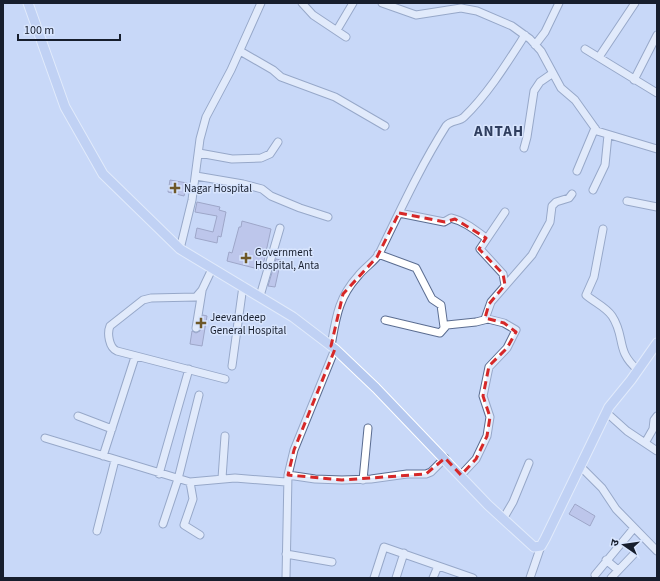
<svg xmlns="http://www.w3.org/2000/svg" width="660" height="581" font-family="'Source Sans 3','Noto Sans Devanagari',sans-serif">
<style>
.building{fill:#b0b0db;stroke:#69688f}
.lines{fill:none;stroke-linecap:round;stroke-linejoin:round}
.minor-casing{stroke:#5b6d91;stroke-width:9}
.major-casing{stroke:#fff;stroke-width:11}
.minor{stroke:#fff;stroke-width:7}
.major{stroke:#b5c8ef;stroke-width:9}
.marked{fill:none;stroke:#d62828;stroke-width:3;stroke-dasharray:8 5;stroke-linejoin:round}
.poi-dot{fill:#6e5828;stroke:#d8e5fe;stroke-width:1.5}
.labels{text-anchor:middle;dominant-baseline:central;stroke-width:3;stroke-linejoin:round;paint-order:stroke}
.poi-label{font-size:11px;fill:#171e2d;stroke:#d8e5fe;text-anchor:start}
.district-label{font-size:15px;font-weight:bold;letter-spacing:1px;fill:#2f3e5f;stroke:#d8e5fe}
</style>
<rect width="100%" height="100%" fill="#c8d8f8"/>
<!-- building -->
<path class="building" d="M170,180L187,183L184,196L168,192Z
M197,202L220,207L219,210L226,212L221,237L218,236L217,243L195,238L197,228L213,232L217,216L195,212Z
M242,221L271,229L262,270L227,261L229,252L232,253L239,227H241Z
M276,259L281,260L275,287L268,286Z
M203,315L207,316L202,346L190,344L192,331L196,333L200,331Z
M575,504L595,516L590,526L569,514Z"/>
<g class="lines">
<defs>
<path id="minor" d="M302,3L313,15L346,37
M382,3L416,15L461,8L477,11L512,26L530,39L541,51L561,88L575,100L597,131L657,149
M337,30L353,3
M535,45L545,32L559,3
M585,49L657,93
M240,51L273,70L281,77L335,97L385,126
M599,57L635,3
M634,80L657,35
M524,148L527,137L534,91L540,82L553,73
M199,153L232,159L261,158L270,154L278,142
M577,171L595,128
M196,176L243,184L262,189L271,196L300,208L328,217
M593,190L605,165L608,135
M627,201L657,207
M505,212L480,249L503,274L505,285
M399,213L444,222L451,218C464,221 475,230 486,238
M603,229L594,277L586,295C594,302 606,307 612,316C626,337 615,351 638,370
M180,249L192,200L200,139L206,117L231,70L261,3
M378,254L416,268L432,299L441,305L444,327
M212,269L202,290L196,297L151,298L143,300L110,326C107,333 109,348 117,351L225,379
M260,296L280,228
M485,319L491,302L532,255L550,222L552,206L556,202L569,198L572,194
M385,320L440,333L447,325L476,322L488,319L504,323L516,330L507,348L489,367L483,396L490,417L487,436L476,459L461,475
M196,328L202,291
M331,346C336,318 338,298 358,276C364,268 374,262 379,254C400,211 420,167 446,126C451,120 459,122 464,117C488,94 507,63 525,35
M232,366L243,286
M607,413L627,431L657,451
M78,416L112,429
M45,438L190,482L235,478L286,482
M645,443L653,429L654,420L657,416
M103,456L135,357
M580,466L602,488L616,509L657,551
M159,474L189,369
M288,475L315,479L342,480L371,479L407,474H426L431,472L445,458
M222,478L225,436
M363,480L368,428
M190,482L193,499L184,525L200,535
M503,519L513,502L529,463
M163,524L178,479L199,395
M97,531L115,460
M286,554L332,562
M606,560L618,570
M595,575L634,528
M286,578L288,475L294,450L335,349
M374,578L384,547L473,578
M396,578L404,553
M433,578L438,566
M530,578L541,546
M611,578L633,555"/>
<path id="major" d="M28,3L65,107L103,174L180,249L293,317L335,349L376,388L488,505L534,547L541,546L545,539L609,407L631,380L657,343"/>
</defs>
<!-- minor casing -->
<use href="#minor" class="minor-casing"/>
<!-- major casing -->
<use href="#major" class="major-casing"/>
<!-- minor -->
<use href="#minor" class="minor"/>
<!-- major -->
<use href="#major" class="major"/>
</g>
<!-- marked area -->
<path d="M0 0H660V581H0ZM399,213L445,222L455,219L486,238L479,249L503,274L505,285L489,304L485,318L504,323L516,332L507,348L489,366L483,396L490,417L487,436L476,459L461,475L445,458L426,474L342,480L288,475L294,450L335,349L331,346L343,294L377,257Z" fill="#c8d8f8" fill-opacity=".55" fill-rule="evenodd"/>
<path class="marked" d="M399,213L445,222L455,219L486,238L479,249L503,274L505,285L489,304L485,318L504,323L516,332L507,348L489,366L483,396L490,417L487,436L476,459L461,475L445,458L426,474L342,480L288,475L294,450L335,349L331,346L343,294L377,257Z"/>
<!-- markers -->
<g class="poi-dot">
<path d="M173 182h4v4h4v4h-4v4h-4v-4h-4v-4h4z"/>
<path d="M244 252h4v4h4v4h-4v4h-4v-4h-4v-4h4z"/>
<path d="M199 317h4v4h4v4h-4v4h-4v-4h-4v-4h4z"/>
</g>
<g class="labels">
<!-- poi labels -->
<g class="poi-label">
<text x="184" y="188">Nagar Hospital</text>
<text x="255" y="252">Government<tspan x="255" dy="13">Hospital, Anta</tspan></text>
<text x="210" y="317">Jeevandeep<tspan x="210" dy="13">General Hospital</tspan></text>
</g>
<!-- district labels -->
<g class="district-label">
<text x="499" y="131">ANTAH</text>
</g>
</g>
<!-- border -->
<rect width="660" height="581" fill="none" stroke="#171e2d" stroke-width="8"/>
<!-- north arrow -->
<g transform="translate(624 545) rotate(283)" stroke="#d8e5fe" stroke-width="3" paint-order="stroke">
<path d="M0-3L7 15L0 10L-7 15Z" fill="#171e2d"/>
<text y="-6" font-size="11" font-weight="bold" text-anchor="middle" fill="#171e2d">उ</text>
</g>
<!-- scale -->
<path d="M18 34v6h102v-6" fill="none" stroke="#171e2d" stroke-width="2"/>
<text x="24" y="34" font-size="12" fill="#171e2d" stroke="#d8e5fe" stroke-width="3" paint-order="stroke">100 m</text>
</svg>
